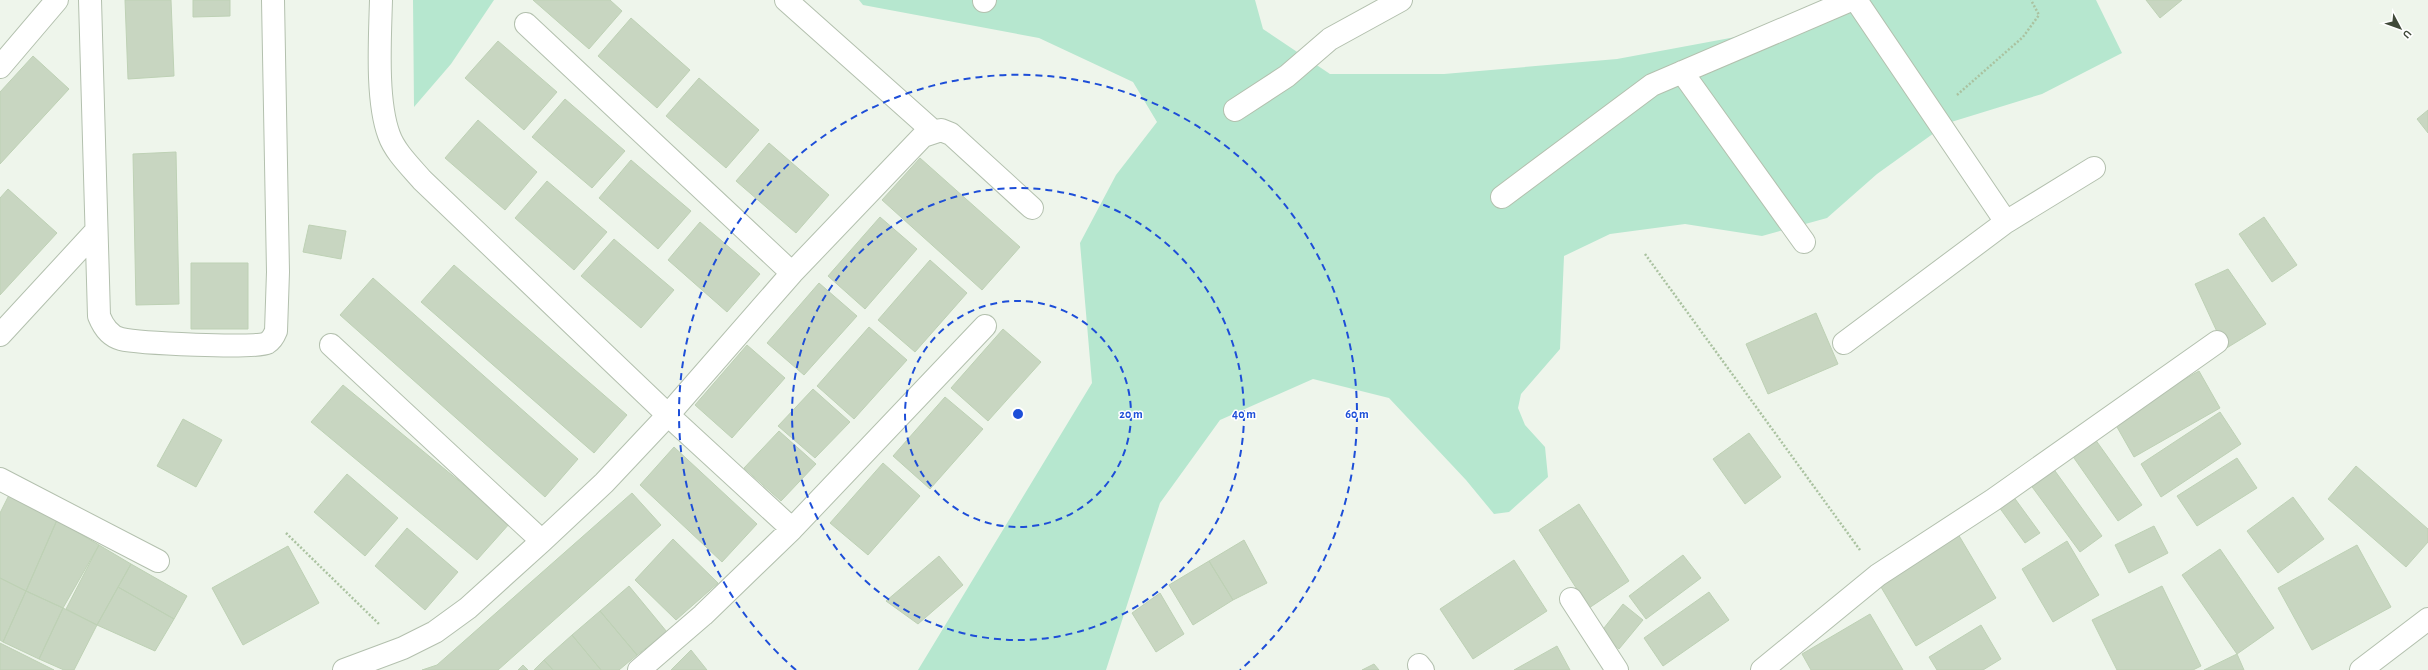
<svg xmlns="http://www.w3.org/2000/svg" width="2428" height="670" font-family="'Alegreya Sans',sans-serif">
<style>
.green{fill:#b6e7cf}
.building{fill:#c8d6c1;stroke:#bed1b5}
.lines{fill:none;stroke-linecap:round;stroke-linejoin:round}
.minor-casing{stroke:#b3c0ae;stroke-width:24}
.path{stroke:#aac2a0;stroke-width:2.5;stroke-dasharray:2 2;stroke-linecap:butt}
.minor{stroke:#fff;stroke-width:22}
.ring{fill:none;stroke:#1d4ed8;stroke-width:2;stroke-dasharray:7 5}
.centre{fill:#1d4ed8;stroke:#fff;stroke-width:2}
.ring-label{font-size:12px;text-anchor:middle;font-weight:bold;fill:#1d4ed8;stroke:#fff;stroke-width:3;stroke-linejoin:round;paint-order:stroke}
</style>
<rect width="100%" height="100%" fill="#eef5eb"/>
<!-- green -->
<path class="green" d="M413,0H494L451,64L414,107Z
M859,0H1255L1263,29L1330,74H1444L1617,59L1811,23L1850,0H2096L2122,53L2042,94L1948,123L1877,174L1827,218L1762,236L1685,224L1610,234L1564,256L1560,349L1521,394L1518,408L1525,425L1545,447L1548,477L1509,512L1494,514L1466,480L1389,398L1313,379L1220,420L1160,503L1106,670H918L1092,383L1080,243L1116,175L1157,122L1133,82L1039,38L863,5Z"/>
<!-- building -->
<path class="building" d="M125,0H171L174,76L128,79Z
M193,0H230V16L193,17Z
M533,0H610L622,11L589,49Z
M2146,0H2182L2160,18Z
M631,18L690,70L657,108L598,56Z
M498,41L557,92L524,130L465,78Z
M33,56L69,89L0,164V92Z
M699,78L759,130L726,168L666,116Z
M565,99L625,151L592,188L532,137Z
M2428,110V133L2417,119Z
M478,120L537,172L505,210L445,158Z
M769,143L829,195L796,233L736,181Z
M176,152L179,304L136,305L133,154Z
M920,158L1020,247L982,290L882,200Z
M631,160L691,211L658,249L599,198Z
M547,181L607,232L574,270L515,218Z
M8,189L57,233L0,295V198Z
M880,217L917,249L865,309L828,276Z
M2264,217L2297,265L2272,282L2239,234Z
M700,222L760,274L727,312L668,260Z
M309,225L346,231L341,259L303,252Z
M614,239L674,290L641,328L581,276Z
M930,260L967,293L915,352L878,320Z
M191,263H248V329H191Z
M454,265L627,415L594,453L421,302Z
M2228,269L2266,324L2225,349L2195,284Z
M373,278L578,459L545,497L340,315Z
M819,283L857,316L804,375L767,343Z
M1816,313L1838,364L1768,394L1746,344Z
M869,327L907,360L854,419L817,386Z
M1003,329L1041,362L988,421L951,388Z
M747,345L785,378L732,438L695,405Z
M2199,371L2220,408L2134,457L2113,420Z
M343,385L510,523L477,560L311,422Z
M813,389L850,422L815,458L778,426Z
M945,397L983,429L930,489L893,456Z
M2220,412L2241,444L2161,497L2141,464Z
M183,419L222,440L196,487L157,466Z
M779,431L816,464L781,501L744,468Z
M2090,432L2142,505L2118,521L2067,448Z
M1749,433L1781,477L1745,504L1713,459Z
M674,447L757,524L722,562L640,485Z
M2237,458L2257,488L2197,526L2177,496Z
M883,463L920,496L868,555L830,523Z
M2050,464L2102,536L2080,552L2027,480Z
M2356,466L2428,529V542L2406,567L2328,499Z
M347,474L398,518L365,556L314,512Z
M632,493L661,525L498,670H422L437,665Z
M9,495L57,520L26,591L0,578V513Z
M2013,496L2040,533L2025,543L1999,507Z
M2293,497L2324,539L2278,573L2247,531Z
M1579,504L1629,581L1589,608L1539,530Z
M57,520L99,545L63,608L26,591Z
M2154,526L2168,553L2129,573L2115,545Z
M407,528L458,572L425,610L375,566Z
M1958,534L1996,598L1916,646L1878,582Z
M673,539L718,583L676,620L635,580Z
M1244,540L1267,583L1233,600L1209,561Z
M2067,541L2099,595L2053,622L2022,569Z
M99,545L131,564L97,625L66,609Z
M2357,545L2391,607L2312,650L2278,588Z
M288,546L319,603L243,645L212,588Z
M2220,549L2274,628L2237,654L2182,575Z
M1683,555L1701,578L1646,619L1629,596Z
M939,556L963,585L918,624L886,601Z
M1514,560L1547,611L1473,659L1440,609Z
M1209,561L1233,600L1193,625L1169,585Z
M131,564L187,596L174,619L118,587Z
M0,578L26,591L3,642L0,640Z
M629,586L667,632L637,655L600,611Z
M2162,586L2201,666L2193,670H2117L2092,620Z
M118,587L174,619L155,651L97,625Z
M26,591L63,608L39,659L3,642Z
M1709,592L1729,620L1663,666L1644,638Z
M1160,593L1184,634L1156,652L1132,613Z
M1623,604L1643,620L1619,649L1600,633Z
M63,608L97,625L74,670H64L39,659Z
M600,611L637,655L619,670H601L572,635Z
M1870,614L1903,670H1811L1802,654Z
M1981,625L2001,659L1983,670H1937L1929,657Z
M572,635L601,670H553L544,660Z
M0,643L54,670H0Z
M1557,646L1570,670H1514Z
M691,650L707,670H671Z
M2237,654L2244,670H2204Z
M544,660L553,670H534Z
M1374,664L1379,670H1362Z
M523,665L528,670H518Z"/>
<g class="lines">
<defs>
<path id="minor" d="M90,0L99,316C103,326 109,336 121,339C137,343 255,349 267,343C272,340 274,336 276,331L278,272L273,0
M381,0C380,38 376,100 389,135C395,152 411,167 422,180L668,415L792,529
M786,0L933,131
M1856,0L2006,222
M984,1L985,0
M526,24L792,273
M0,67L57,0
M1682,72L1804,242
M1235,110L1287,76L1330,39L1401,0
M1502,197L1652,85L1851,0
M0,335L96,231
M1844,343L2006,222L2094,168
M331,345L542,541
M0,479L158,561
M1571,599L1617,670
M1419,665L1423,670
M344,670L403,648L435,632L468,608L542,541L604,483L668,415L792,273L923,136L941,130L951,134L1032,208
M639,670L703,615L792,529L985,326
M1762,670L1878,575L1993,500L2217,342
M2361,670L2428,619"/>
</defs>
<!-- minor casing -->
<use href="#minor" class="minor-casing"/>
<!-- path -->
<path class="path" d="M1957,95L2023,37L2039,15L2031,0
M1645,254L1860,550
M286,533L379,624"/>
<!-- minor -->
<use href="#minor" class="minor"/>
</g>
<!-- distance rings -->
<g class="ring">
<circle cx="1018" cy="414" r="113"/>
<circle cx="1018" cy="414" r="226"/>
<path d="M796 670A339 339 0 1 1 1240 670"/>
</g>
<circle cx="1018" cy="414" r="6" class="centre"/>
<g class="ring-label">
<text x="1131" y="418">20 m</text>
<text x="1244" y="418">40 m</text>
<text x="1357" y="418">60 m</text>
</g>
<!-- north arrow -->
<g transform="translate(2400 28) rotate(131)" stroke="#ffffff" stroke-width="3" paint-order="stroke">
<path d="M0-3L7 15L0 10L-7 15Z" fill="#3f4939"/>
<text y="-6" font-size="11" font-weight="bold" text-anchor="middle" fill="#3f4939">U</text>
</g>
</svg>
